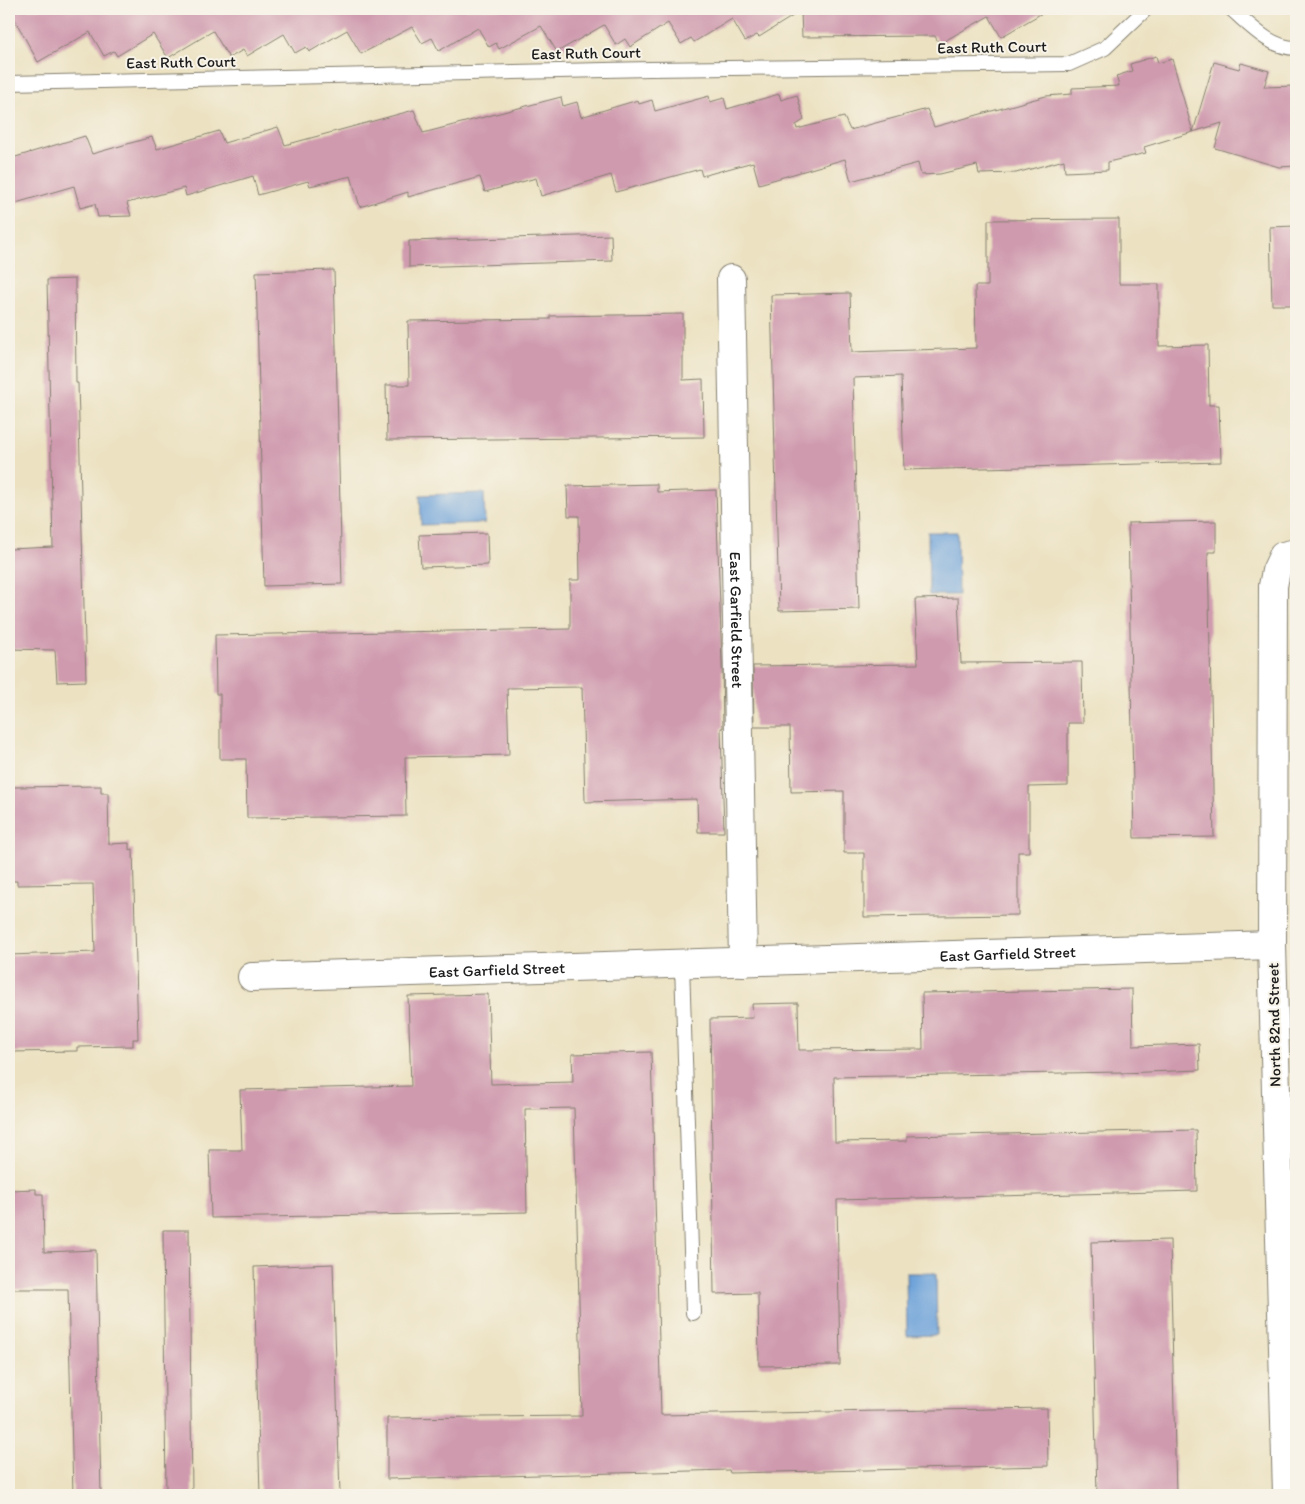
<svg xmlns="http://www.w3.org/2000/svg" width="1305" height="1504" font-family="Itim,sans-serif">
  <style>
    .water { fill: #6ca1d9; stroke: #445e7a }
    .building { fill: #cf9aae }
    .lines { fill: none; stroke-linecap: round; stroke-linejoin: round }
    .lane-casing { stroke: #847f6f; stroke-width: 16 }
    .street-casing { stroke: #847f6f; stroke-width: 30 }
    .lane { stroke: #fff; stroke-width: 14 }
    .street { stroke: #fff; stroke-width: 28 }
    .labels { text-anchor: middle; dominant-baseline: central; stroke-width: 4; stroke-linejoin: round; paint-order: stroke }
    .street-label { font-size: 16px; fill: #1c1c1c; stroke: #f7f3e8 }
  </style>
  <rect width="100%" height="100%" fill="#f7f3e8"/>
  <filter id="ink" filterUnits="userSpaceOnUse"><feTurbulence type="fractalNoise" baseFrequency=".02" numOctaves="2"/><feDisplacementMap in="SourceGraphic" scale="10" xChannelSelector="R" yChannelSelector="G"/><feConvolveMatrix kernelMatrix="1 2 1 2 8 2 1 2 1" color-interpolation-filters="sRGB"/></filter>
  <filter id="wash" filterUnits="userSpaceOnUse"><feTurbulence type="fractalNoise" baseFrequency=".0096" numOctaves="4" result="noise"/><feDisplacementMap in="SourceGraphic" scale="20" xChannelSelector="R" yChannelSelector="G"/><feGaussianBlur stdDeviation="1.12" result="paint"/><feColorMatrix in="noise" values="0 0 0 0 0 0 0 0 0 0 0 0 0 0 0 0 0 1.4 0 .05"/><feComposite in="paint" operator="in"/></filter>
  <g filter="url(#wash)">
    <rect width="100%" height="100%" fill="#ece2c2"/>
    <!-- water -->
    <path class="water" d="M484,493l1,30 -64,2 -1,-30z
      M928,532h29l1,63h-29z
      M906,1273h30l1,62 -30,1z"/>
    <g id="blocks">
      <!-- building -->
      <path class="building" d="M9,9h1040l-48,28 -12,-21 -50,28 -4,-8 -133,1 -1,-26 -42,26 -2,-2 -12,6 -13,-22 -38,23 -3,-4 -10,6 -13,-21 -38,24 -5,-8 -9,6 -12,-20 -47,27 -16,-26 -42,23 -3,-6 -7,4 -11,-19 -39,23 -7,-13 -10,5 -10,-16 -51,27 -14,-24 -38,22 -3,-5 -11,6 -11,-19 -37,22 -4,-6 -14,8 -16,-27 -45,27 -15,-24 -36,22 -3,-5 -10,5 -14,-24 -52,30z
        M1156,56l2,7 14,-4 21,73 21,-70 25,7 2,-6 28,8 -5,16 31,-1v2h1v78l-17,1 -64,-19 7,-25 -78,24 2,6 -38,9v8l-43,2 -1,-12 -48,13 -37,1 -2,-9 -37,9 -19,1 -3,-12 -67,18 -6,-22 -86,25 -6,-22 -51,14 -2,-7 -84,23 -5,-17 -70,21 -5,-18 -51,14 -5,-15 -72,20v-5l-48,15 -9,-31 -41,10 -2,-5 -50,14 -5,-19 -67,20 -2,-8 -57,15 4,13 -33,1 -3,-13 -15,4 -6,-22 -65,19v-46l76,-23 7,18 60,-17 5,12 62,-18 5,12 54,-16 7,18 129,-35 9,23 138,-36 2,9 14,-4 4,15 57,-17 1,4 13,-4 3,11 54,-15 1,6 14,-4 3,11 52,-15 2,6 16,-5 7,25 -8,5 1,4 47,-12 6,13 77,-21 7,18 112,-31 26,-2v-6l47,-2 -3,-10 16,-5 -2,-7z
        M1119,219v65h40v62l49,-1 1,60h10l2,57 -317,8 -3,-94 -48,2 6,231 -80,2 -8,-316 79,-2 2,59 124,-4 -1,-62h13v-66z
        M1296,226v79h-24l-2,-78z
        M611,235l1,26 -203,6v-26z
        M334,270l8,314 -78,2 -8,-314z
        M75,279l1,104h2l8,298 -29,1 -2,-32 -46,-1v-100l44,-2 -6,-267z
        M683,314v66l20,-1 1,58 -317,3 -1,-55h23l-1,-64 142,-2v-3z
        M657,484v8l59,-2 6,176 1,62h-2l3,104h-26l-1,-33 -112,3 -3,-115 -75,1 2,67 -104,2 1,59 -159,2 -1,-59h-26v-65h-4l-1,-59 355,-6v-49h10l-1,-64h-11l-1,-30z
        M1216,521v31h-8l6,285 -80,1 -6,-315z
        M487,533l1,32 -67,2 -2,-32z
        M958,598l3,65 121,-1 1,61h-15v63l-39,1v65h-11v63l-154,2v-64h-20v-62l-53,1 -1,-65h-36l-1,-61 165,-2 -3,-65z
        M101,786v7h7l1,51 20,-1v7l4,-1 5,190h-5v7l-56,1v4l-68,1v-97l86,-3 -2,-68 -76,1v-4h-8v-87h4v-7z
        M1132,989l1,57 66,-2 1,26 -79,3v-1l-287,5 1,65 72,-1v-5l289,-6 1,61 -360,9 3,165 -81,1 -1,-73 -44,1 -4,-275 43,-1 -1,-14 46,-1 1,47 124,-1 -1,-56z
        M488,994l3,90 82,-2 -1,-28 79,-2 10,363 386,-7 1,58 -318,7 -1,-3 -342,9v-61l195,-2 -8,-308 -49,1 2,103 -316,6 -2,-68h33l-2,-60 171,-4 -3,-90z
        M36,1189v5h7l1,58 52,-2 5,245h-28l-5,-206h-59v-99z
        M163,1230h26l3,265h-26z
        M1170,1240l6,255h-79l-6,-253z
        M333,1264l7,231h-80l-6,-228z"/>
    </g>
  </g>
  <g filter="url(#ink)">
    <use href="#blocks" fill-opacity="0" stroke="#847f6f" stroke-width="1"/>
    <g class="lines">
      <defs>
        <path id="lane" d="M1231,9c19,16 39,39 65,39
          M9,83l641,-14 419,-5 36,-16 41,-39
          M682,964l11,349"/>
        <g id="street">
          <path id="s1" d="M731,279l12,683"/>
          <path id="s2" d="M252,977l1020,-32"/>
          <path d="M1287,1495l-15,-550 1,-359 3,-15 7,-15 13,-3"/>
        </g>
      </defs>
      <!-- lane casing -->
      <use href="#lane" class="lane-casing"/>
      <!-- street casing -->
      <use href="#street" class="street-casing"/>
      <!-- lane -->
      <use href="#lane" class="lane"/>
      <!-- street -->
      <use href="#street" class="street"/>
    </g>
  </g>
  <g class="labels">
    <!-- street labels -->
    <g class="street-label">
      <text transform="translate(992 47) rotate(-1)">East Ruth Court</text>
      <text transform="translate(586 53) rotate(-1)">East Ruth Court</text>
      <text transform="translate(181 62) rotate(-1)">East Ruth Court</text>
      <text stroke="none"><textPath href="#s1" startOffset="341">East Garfield Street</textPath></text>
      <text stroke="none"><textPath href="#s2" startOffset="756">East Garfield Street</textPath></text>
      <text stroke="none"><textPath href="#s2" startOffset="245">East Garfield Street</textPath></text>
      <text transform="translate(1274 1025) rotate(-91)">North 82nd Street</text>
    </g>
  </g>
  <!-- margin -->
  <rect width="1305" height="1504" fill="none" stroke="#f7f3e8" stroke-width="30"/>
</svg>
